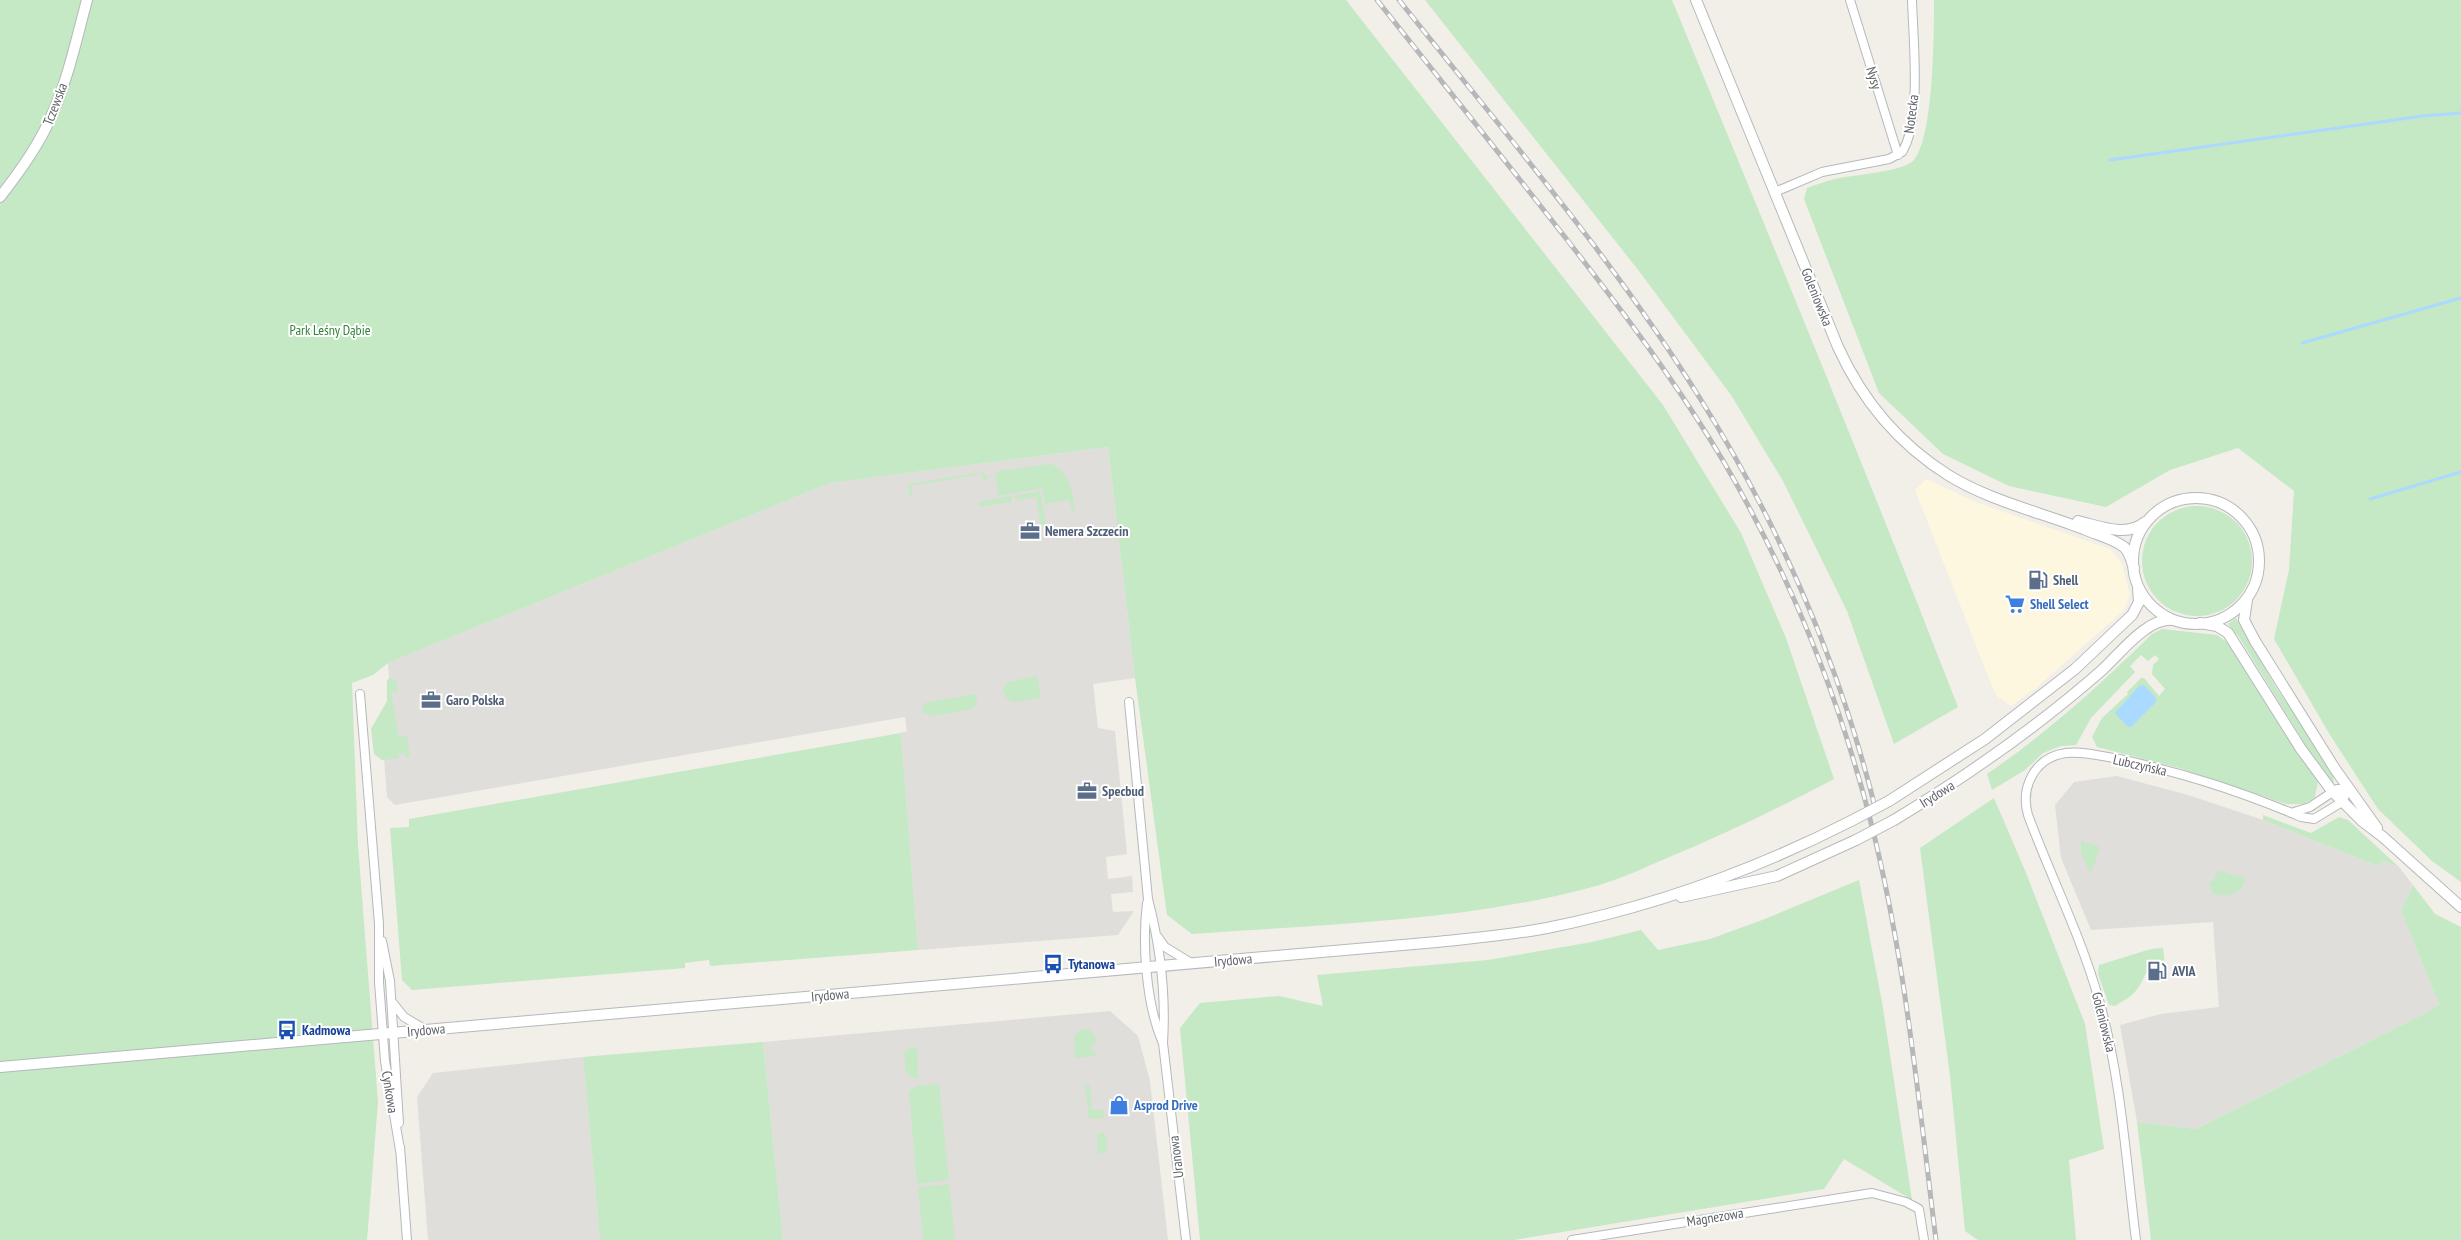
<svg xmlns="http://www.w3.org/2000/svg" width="2461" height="1240" font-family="'PT Sans Narrow',sans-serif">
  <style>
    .commercial { fill: #fef7e0 }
    .industrial { fill: #e0deda }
    .green { fill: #c5e8c5 }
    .water { fill: #aadaff }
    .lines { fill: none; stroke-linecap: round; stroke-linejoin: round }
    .stream { stroke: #aadaff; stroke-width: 3 }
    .minor-casing { stroke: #b5b8bc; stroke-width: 10 }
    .tertiary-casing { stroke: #b5b8bc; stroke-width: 12 }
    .minor { stroke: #fff; stroke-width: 8 }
    .tertiary { stroke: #fff; stroke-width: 10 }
    .rail-casing { stroke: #b6b7b8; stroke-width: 5 }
    .rail { stroke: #fff; stroke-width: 3; stroke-dasharray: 9; stroke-linecap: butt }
    .tertiary-bridge-casing { stroke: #b5b8bc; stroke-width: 12; stroke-linecap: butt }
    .tertiary-bridge { stroke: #fff; stroke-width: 10 }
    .labels { text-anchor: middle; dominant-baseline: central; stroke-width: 4; stroke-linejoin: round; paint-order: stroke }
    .street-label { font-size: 14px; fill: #5f6368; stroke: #fff }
    .park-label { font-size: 14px; fill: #348238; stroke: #fff }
    .service-label { font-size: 14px; font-weight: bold; fill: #4e5e75; stroke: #fff; text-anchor: start }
    .shop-label { font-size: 14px; font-weight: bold; fill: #366cbe; stroke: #fff; text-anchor: start }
    .transit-label { font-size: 14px; font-weight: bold; fill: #164399; stroke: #fff; text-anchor: start }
  </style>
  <rect width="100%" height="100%" fill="#f1efe8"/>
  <!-- commercial -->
  <path class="commercial" d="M1926,479l52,24 132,46 12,15 8,31 -6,15 -88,78 -25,18 -14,-10 -5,-10 -77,-196z"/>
  <!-- industrial -->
  <path class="industrial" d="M1108,447l27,231 -42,6 5,44 17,3 12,123 -21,3 2,22 24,-3 1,16 -22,2 2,18 21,-1 -16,24 -200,15 -17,-217 6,-2 -2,-14 -510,88 -8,-8 -6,-77 10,-12 -3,-45 442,-180z
    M2117,776l71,19 75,25 115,46 6,-5 15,6 14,18 -12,26 38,93 -9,7 -234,118 -59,-7 -17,-97 41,-11 58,-7 -6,-85 -122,8 -30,-72 -6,-53 19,-23z
    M1110,1011l28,25 12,45 18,159h-385l-20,-198z
    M583,1057l17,183h-172l-11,-143 16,-24z"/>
  <!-- green -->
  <path class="green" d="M0,0h1346l317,405 78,128 45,105 48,141c-55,29 -111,56 -167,79 -23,10 -47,21 -71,28 -131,36 -269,38 -404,48l-25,-19 -32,-237 -27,-231 -278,36 -442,180 -15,12 -21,8 6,162 20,257 -11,138h-367z
    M1425,0h247c97,235 194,470 286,707l-64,37 -47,-133 -64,-130 -52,-86 -92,-124z
    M1934,0h527v882l-29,-21 -54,-52 -48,-74 -56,-96 15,-69 5,-79 -56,-43 -68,22 -64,37 -97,-21 -66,-32 -64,-61 -75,-194 3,-11c9,-3 19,-7 28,-9 17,-4 66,-7 78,-18 21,-21 21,-130 21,-161z
    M1050,464c19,3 26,36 24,53l-5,-17 -24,4 -3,-16 -43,8 -4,-20 3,-5z
    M983,472l5,5 -4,4 -2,-7 -71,12 2,11h-3l-2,-13z
    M1040,491l6,34 -5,1 -5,-29 -20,3 -1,-4z
    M1011,496l1,6 -33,5v-5z
    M2142 561a55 55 0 1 1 110 0a55 55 0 1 1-110 0Z
    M2236,618l41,71 38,54 18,31 1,11 -21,-28 -74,-120 -11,-13z
    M2162,629l55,6 11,8 68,108 22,30 -3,16 -11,7h-18l-107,-36 -82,-21 -5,-10 10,-19 26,-24 -1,-2 14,-14h3l15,18 6,-7 -13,-15 1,-9 6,-6 -4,-4 -7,6 -7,-6 -11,11 5,6 -44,46 -15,27 -15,1 -18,7 -18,17 -33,20 -5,-16c60,-41 113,-89 165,-140z
    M1037,676l4,22 -28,4 -7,-4 -3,-9 5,-7z
    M390,678l6,2 2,11 -7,1 8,45 8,-1 3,20 -5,1v-4l-7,1 1,4 -17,2 -8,-6 -3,-25 16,-28v-21z
    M976,694l1,9 -5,6 -39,7 -11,-4 2,-9z
    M901,733l17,217 -208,16 -1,-6 -24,3v5l-273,22 -10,-10 -12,-152 19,-1v-8z
    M1994,798l32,75 59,151 19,125 -35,11 7,80h-98l-13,-9 -15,-155 -30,-228z
    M2263,815l48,18 28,-16 9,3 51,47 -15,-6 -6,5 -115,-46z
    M2081,841l19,6 -9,27 -10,-20z
    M2217,870l28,8c-2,17 -19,21 -33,15l-3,-10 5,-3z
    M1859,880l24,128 29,192 -68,-41 -20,30 -310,51h-314l-20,-212 20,-25 79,-7 44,10 -6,-31 171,-15 104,-18 49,-12 17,20 52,-11 55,-20z
    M2413,885l22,29 26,13v313h-310l-14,-118 59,7 234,-118 9,-7 -38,-93z
    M2163,948l2,16 -12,1c-10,10 -8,13 -15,23 -5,8 -15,13 -23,18l-6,-1 -11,-31 1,-9 52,-16z
    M1083,1029c10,0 12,6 13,15h-5l1,9h5v3l-22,2 -1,-23z
    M763,1042l20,198h-183l-17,-183z
    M911,1047h4l3,4v27l-7,-1 -5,-6 -2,-18z
    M939,1084l10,96 -32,4 -8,-92 7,-6z
    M1085,1085h5l2,25h11l1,8 -15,1z
    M1103,1132l2,1 2,19 -9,2 -1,-20z
    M949,1184l6,56h-32l-5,-53z"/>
  <!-- water -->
  <path class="water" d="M2140,685l5,1 11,12v4l-25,25h-3l-13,-14z"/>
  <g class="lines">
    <!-- stream -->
    <path class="stream" d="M2110,160l313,-44 38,-3
      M2302,343l159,-45
      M2370,499l91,-27"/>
    <defs>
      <path id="minor" d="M1850,0l48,155
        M1775,192l47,-20 67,-13 13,-7c20,-31 11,-114 10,-152
        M360,694l19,230v58l6,79 15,89
        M1129,702l19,197c12,46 18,97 15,144l23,197
        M1147,903c-5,40 -1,100 15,138
        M1158,937l7,10 26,16
        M382,941l8,40 9,142
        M393,1003l11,14 22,13
        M400,1147l7,93
        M1572,1240l300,-47 34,9 13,7 5,31
        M2136,1240c-10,-80 -15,-163 -37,-240 -18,-64 -48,-123 -71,-185 -8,-28 7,-58 38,-62 17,-2 36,3 53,6 61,13 124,33 182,58l13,2 28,-17 6,-13h-11l-27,18 -19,6"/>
      <path id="tertiary" d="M1696,0l142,347c24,53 61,97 110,128 42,26 92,37 138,55 12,5 28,9 38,17 6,5 7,14 10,21
        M0,197c21,-27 41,-55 54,-87 15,-35 23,-73 33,-110
        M2133 561a63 63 0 1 1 126 0a63 63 0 1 1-126 0Z
        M2078,521c21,5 49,17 67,1
        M2247,600l-3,20 11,21 80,128 42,59
        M2200,623l17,3 11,7 73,116 31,42 30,30 21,16 78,70
        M1889,801l96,-62 90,-70 57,-54 7,-13 -1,-14
        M1894,820c73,-44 142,-92 207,-149 18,-16 46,-54 72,-51
        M1681,897l96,-21 79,-36
        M0,1067l1437,-125c37,-4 74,-7 110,-14 105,-21 208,-58 304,-107"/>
    </defs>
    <!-- minor casing -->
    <use href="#minor" class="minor-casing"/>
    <!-- tertiary casing -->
    <use href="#tertiary" class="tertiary-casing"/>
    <!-- minor -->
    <use href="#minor" class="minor"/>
    <!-- tertiary -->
    <use href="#tertiary" class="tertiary"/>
    <defs>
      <path id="rail" d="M1377,0c64,81 128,160 191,241 56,72 111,145 157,223 55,95 99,196 130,301 47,154 61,316 81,475
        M1399,0c103,130 214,258 302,400 79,126 139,266 175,411"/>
    </defs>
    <!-- rail casing -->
    <use href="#rail" class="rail-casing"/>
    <!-- rail -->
    <use href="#rail" class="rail"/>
    <defs>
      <path id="tertiary-bridge" d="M1851,821l38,-20
        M1856,840l38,-20"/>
    </defs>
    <!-- tertiary-bridge casing -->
    <use href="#tertiary-bridge" class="tertiary-bridge-casing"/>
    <!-- tertiary-bridge -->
    <use href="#tertiary-bridge" class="tertiary-bridge"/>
  </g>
  <!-- icons -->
  <defs>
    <symbol id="office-bare" viewBox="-9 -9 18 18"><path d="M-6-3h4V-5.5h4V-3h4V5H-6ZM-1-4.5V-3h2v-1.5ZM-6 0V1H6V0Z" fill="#5c6f8a" stroke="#fff" stroke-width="2.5" paint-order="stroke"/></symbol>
    <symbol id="fuel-bare" viewBox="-9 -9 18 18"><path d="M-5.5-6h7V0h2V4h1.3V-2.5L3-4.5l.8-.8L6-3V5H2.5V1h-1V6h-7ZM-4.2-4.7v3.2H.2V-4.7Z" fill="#5c6f8a" stroke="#fff" stroke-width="2.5" paint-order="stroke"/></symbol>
    <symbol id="supermarket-bare" viewBox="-9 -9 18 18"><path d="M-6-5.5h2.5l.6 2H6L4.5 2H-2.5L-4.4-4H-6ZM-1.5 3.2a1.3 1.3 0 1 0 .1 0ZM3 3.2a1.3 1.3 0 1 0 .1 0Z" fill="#3f7fe0" stroke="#fff" stroke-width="2.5" paint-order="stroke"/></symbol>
    <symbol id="bus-bare" viewBox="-9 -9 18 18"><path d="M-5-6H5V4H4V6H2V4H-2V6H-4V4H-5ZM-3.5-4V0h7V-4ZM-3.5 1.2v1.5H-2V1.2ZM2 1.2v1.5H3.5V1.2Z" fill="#1a4fb4" stroke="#fff" stroke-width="2.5" paint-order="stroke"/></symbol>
    <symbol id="shop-bare" viewBox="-9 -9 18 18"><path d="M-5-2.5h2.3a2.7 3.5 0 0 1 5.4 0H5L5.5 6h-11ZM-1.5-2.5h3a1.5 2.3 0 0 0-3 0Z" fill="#3f7fe0" stroke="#fff" stroke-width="2.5" paint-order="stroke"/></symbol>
  </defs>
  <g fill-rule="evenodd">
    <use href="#office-bare" x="1016" y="517" width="28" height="28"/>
    <use href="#fuel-bare" x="2024" y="566" width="28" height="28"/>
    <use href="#supermarket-bare" x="2001" y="590" width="28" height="28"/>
    <use href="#office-bare" x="417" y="686" width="28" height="28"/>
    <use href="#office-bare" x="1073" y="777" width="28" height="28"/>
    <use href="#bus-bare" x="1039" y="950" width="28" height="28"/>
    <use href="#fuel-bare" x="2143" y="957" width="28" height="28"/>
    <use href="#bus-bare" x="273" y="1016" width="28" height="28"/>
    <use href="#shop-bare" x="1105" y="1091" width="28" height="28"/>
  </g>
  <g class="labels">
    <!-- street labels -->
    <g class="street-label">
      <text transform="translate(1874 78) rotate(73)">Nysy</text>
      <text transform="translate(55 104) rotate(-69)">Tczewska</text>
      <text transform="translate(1911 114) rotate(-83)">Notecka</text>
      <text transform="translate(1817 297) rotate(68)">Goleniowska</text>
      <text transform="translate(2140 765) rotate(13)">Lubczyńska</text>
      <text transform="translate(1937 794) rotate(-32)">Irydowa</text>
      <text transform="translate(1233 960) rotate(-5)">Irydowa</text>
      <text transform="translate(830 995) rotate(-5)">Irydowa</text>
      <text transform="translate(2104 1022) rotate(76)">Goleniowska</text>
      <text transform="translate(426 1030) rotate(-5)">Irydowa</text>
      <text transform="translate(390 1092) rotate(81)">Cynkowa</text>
      <text transform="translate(1176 1157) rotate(-97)">Uranowa</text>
      <text transform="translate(1715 1217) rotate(-9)">Magnezowa</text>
    </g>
    <!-- park labels -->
    <g class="park-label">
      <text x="330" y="330">Park Leśny Dąbie</text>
    </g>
    <!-- service labels -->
    <g class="service-label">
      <text x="1045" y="531">Nemera Szczecin</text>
      <text x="2053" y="580">Shell</text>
      <text x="446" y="700">Garo Polska</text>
      <text x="1102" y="791">Specbud</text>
      <text x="2172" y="971">AVIA</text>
    </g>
    <!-- shop labels -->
    <g class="shop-label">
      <text x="2030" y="604">Shell Select</text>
      <text x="1134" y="1105">Asprod Drive</text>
    </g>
    <!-- transit labels -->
    <g class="transit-label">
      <text x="1068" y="964">Tytanowa</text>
      <text x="302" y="1030">Kadmowa</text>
    </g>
  </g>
</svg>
